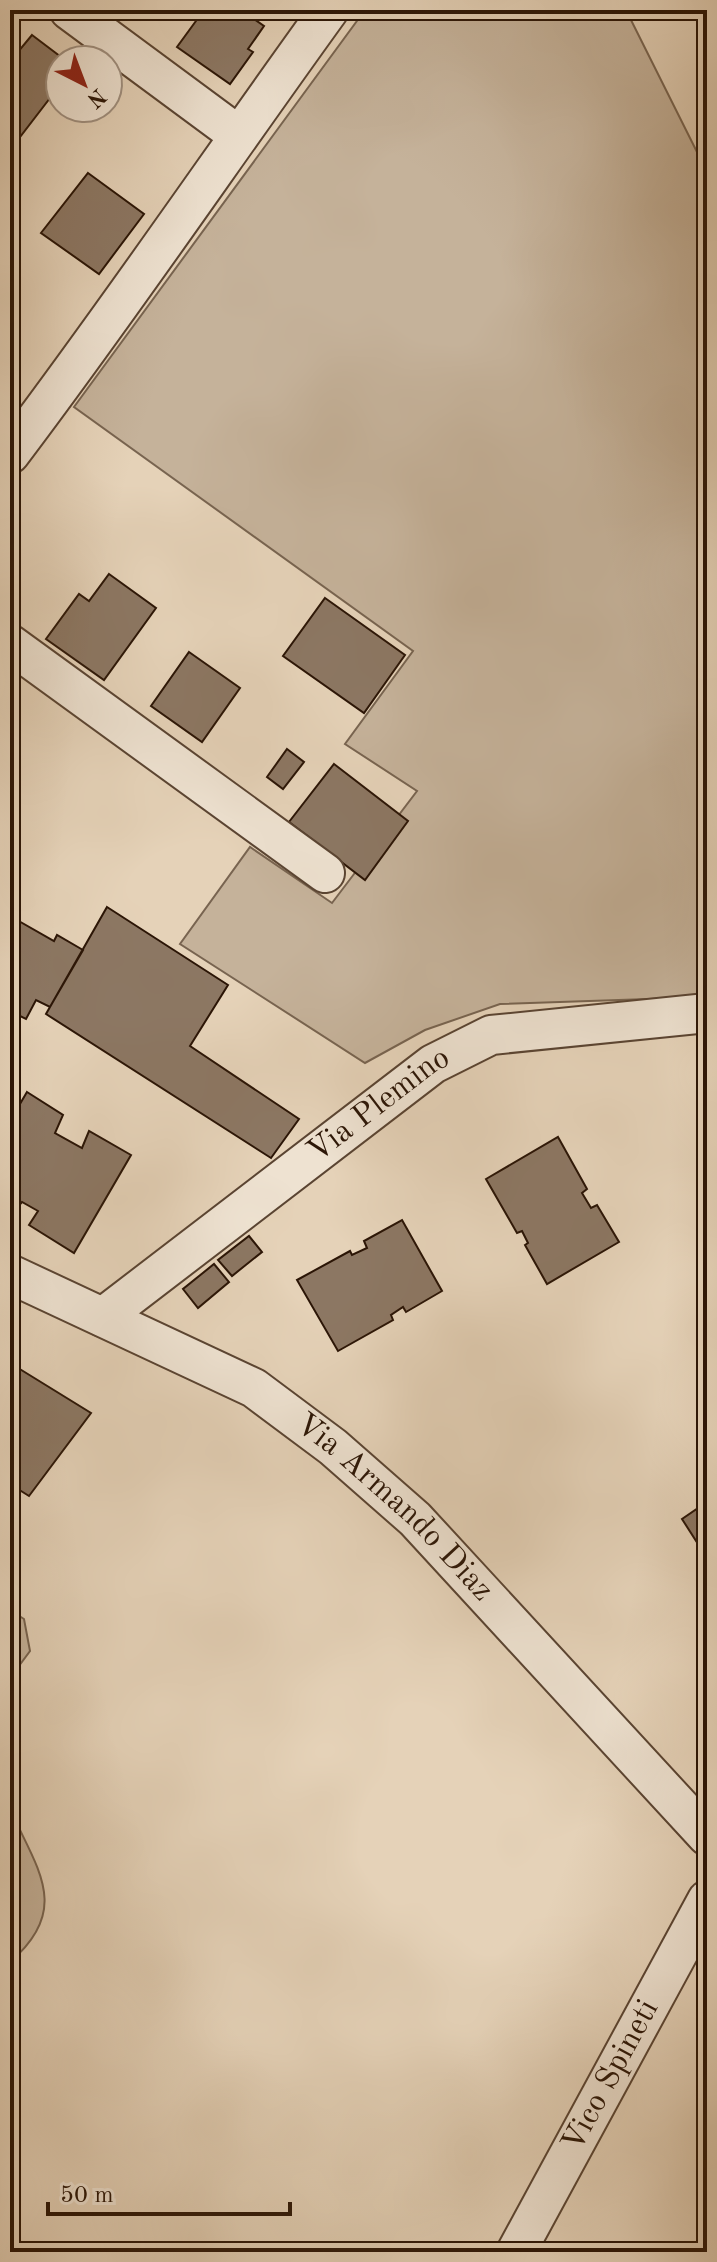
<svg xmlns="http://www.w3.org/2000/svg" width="717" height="2262" font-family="'Old Standard TT',serif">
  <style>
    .green { fill: #c5b29a; stroke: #786450; stroke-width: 2 }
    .building { fill: #8c7763; stroke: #2b1506; stroke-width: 2 }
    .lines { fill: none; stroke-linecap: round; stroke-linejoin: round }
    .minor-casing { stroke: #5a4432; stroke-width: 42 }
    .minor { stroke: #eee2d1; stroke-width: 38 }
    .labels { text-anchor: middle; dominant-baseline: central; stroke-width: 7; stroke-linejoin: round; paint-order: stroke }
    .street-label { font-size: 32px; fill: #2b1506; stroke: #eee2d1 }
  </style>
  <rect width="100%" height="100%" fill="#e5d2b8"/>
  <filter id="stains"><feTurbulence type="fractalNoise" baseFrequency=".0025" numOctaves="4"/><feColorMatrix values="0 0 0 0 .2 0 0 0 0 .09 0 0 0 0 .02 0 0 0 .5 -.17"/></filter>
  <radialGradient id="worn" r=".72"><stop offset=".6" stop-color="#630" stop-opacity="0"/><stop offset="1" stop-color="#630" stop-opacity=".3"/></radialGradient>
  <!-- green -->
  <path class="green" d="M365,10h261l81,162v825l-207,7 -75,26 -60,33 -185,-119 70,-97 82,56 85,-112 -72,-47 68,-93 -339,-244z
    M10,1610l14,9 6,32 -20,27z
    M10,1809c27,60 62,100 0,153z"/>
  <!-- building -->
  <path class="building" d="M204,10h37l23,16 -16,23 5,3 -23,32 -53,-37z
    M32,35l33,25h-5v25l-50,65v-104l8,6z
    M88,173l56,41 -45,60 -58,-41z
    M109,574l47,34 -52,72 -58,-41 33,-45 10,7z
    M325,598l80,57 -41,58 -81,-57z
    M189,652l51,36 -38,54 -51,-36z
    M287,749l17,13 -21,27 -16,-12z
    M334,764l74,57 -43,59 -76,-58z
    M107,907l121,78 -38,61 109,73 -28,39 -225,-144z
    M10,916l44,25 3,-6 26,15 -33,57 -14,-7 -10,19 -16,-8z
    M27,1092l36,23 -8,18 27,15 7,-17 42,24 -57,98 -45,-28 9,-14 -16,-9 -12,14v-95z
    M558,1137l29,52 -5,4 9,15 6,-3 22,37 -72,42 -22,-39 3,-2 -6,-12 -5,2 -31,-54z
    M402,1220l40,71 -36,21 -3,-5 -12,8 2,5 -55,31 -41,-71 53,-29 2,4 15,-7 -3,-7z
    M249,1236l13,16 -30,24 -14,-16z
    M214,1264l15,18 -31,26 -15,-19z
    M10,1363l81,50 -62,83 -19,-12z
    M707,1502v56l-25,-39z"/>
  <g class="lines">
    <defs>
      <g id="minor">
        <path d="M69,10l169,125"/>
        <path d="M10,454c110,-145 212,-296 319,-444"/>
        <path d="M10,644l315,229"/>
        <path id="s1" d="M10,1274l244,114 79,59 82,72 292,317"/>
        <path id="s2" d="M103,1317l330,-253 58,-29 216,-22"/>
        <path id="s3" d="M516,2252l191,-352"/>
      </g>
    </defs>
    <!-- minor casing -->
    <use href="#minor" class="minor-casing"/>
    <!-- minor -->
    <use href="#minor" class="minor"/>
  </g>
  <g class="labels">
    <!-- street labels -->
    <g class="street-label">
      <text stroke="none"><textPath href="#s2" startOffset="348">Via Plemino</textPath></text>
      <text stroke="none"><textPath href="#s1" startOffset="454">Via Armando Diaz</textPath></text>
      <text stroke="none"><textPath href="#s3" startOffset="200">Vico Spineti</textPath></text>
    </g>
  </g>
  <!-- margin -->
  <rect width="717" height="2262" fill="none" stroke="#e5d2b8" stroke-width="40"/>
  <rect x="12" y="12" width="693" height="2238" fill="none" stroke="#2b1506" stroke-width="4"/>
  <rect x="20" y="20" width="677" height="2222" fill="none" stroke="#2b1506" stroke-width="2"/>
  <!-- north arrow -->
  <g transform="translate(84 84) rotate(138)"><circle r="38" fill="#eee2d1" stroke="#a09080" stroke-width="2"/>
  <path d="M0-6L14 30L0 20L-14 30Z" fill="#8f2418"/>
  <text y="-12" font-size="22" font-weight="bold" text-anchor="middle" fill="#2b1506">N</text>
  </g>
  <!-- scale -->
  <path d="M48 2202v12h242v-12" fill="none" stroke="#2b1506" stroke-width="4"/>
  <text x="60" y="2202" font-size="24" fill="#2b1506" stroke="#eee2d1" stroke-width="6" paint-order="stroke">50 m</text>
  <rect width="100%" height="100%" filter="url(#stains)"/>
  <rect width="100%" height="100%" fill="url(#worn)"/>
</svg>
